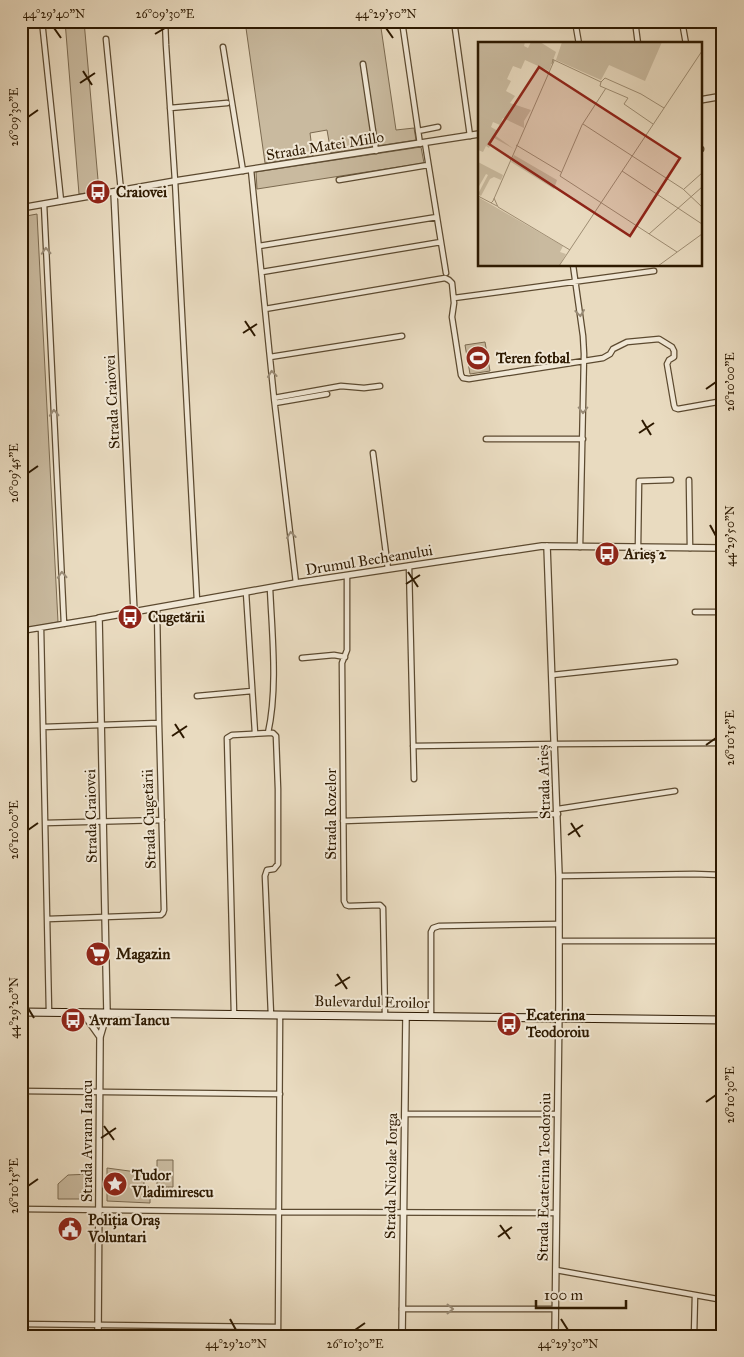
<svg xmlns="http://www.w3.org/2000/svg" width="744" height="1357" font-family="'IM FELL Great Primer',serif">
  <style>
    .green { fill: #c9ba9f; stroke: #7b6a50 }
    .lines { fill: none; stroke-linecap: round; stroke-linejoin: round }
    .minor-casing { stroke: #5c4a30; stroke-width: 7 }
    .tertiary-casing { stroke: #5c4a30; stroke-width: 8 }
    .secondary-casing { stroke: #2d1900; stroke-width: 9 }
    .minor { stroke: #f1e8d6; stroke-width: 4.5 }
    .tertiary { stroke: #f1e8d6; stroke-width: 5.5 }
    .secondary { stroke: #f1e8d6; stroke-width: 7 }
    .oneway { stroke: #998b76 }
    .ticks { fill: none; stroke: #2d1900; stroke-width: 2 }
    .labels { text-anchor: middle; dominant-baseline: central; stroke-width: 4; stroke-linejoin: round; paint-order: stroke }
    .street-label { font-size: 15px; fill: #2d1900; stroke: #f1e8d6 }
    .poi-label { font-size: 15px; font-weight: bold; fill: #2d1900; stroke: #f1e8d6; text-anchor: start }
    .inset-road { fill: none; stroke: #9e8d73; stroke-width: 1 }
    .view { fill: #8f2418; fill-opacity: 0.15; stroke: #8f2418; stroke-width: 2.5 }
    .inset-edge { fill: none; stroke: #2d1900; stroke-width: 2.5 }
    .neatline { fill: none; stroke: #2d1900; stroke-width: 2 }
    .ticks-label { font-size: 12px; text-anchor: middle; fill: #2d1900 }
  </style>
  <rect width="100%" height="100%" fill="#e9dbc0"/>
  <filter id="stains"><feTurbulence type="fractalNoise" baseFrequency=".004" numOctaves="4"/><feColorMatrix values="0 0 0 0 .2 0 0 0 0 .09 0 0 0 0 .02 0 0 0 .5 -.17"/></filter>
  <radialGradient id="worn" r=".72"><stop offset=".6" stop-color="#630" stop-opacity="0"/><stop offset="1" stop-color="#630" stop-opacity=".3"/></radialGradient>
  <!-- green -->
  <path class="green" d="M65,21h19l15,170 -20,3z
    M245,21h135l16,109 18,-2 2,12 -85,13 -4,-23 -17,3 3,23 -48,7z
    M421,147l3,16 -167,26 -1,-17z
    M37,214l21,408 -37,7v-412z
    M485,342l5,29 -20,3 -5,-29z
    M157,1160h16v27h-16z
    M107,1168l37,5v13h4v8l2,1v8l-43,-2z
    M92,1174v25h-34v-15l10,-9z"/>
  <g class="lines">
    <defs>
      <path id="minor" d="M42,21l19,180
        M165,21l1,24 9,136 22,420
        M402,21l18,123
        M454,21l16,115
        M575,21l4,23
        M635,21l3,23
        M106,39l15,152
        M686,44l-3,-17 2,-4 7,-2
        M223,47l20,124
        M363,64l13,87
        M170,108l57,-5
        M418,131l20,-4
        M425,143l21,130
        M700,149h1
        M251,170l23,228 22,185
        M339,180l89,-15
        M44,204l20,420
        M259,246l178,-29
        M573,265l10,71 1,18 -4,193
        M262,272l179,-30
        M454,298l200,-27
        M265,309l180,-31 4,2 3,3 2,20 -2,14 9,58 2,3 6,1 134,-21 7,-4 3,-5 14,-7 32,-3 13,8 2,4v6l-5,3 -2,4 7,41 1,3 3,1 45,-8
        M270,357l132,-21
        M274,398l67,-12 23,2 16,-2
        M275,403l52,-9
        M486,439h97
        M373,453l15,116
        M689,480l1,68
        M638,548l1,-67 32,-1
        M409,566l5,213
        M347,576v74l-5,13 2,238 2,4 3,1 31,-1 3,3 2,108
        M246,592l9,141
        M695,612h28
        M41,628l8,384
        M21,631l78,-13
        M302,658l32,-3 11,2
        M552,675l123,-13
        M197,696l55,-5
        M43,727l116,-4
        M268,733c10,-45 4,-99 2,-145
        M413,746l142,-2 168,-1
        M558,809l117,-18
        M343,821l215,-7
        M45,823l117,-3
        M559,876l135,-2 29,1
        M48,919l113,-4 2,-2 1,-3 -5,-187 -2,-115
        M560,941h163
        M234,1014l-7,-276 5,-3 36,-2h5l3,3 2,53v75l-4,5 -7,1 -2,6 6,139
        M431,1016v-84l2,-4 6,-2 120,-2
        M21,1091l259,3
        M405,1114h152
        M21,1209l258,3 277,1
        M556,1270l167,30
        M402,1309h153
        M21,1324l257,3
        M278,1336l2,-321
        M694,1336l1,-41"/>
      <path id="tertiary" d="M700,100l23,-4
        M114,192l20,420
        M21,208l154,-27 304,-47
        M547,546l12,330v128l-4,332
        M83,1013l17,24
        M98,1336l2,-299 7,-24 -8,-395 197,-35 246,-37 181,2
        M402,1336l4,-320"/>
      <path id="secondary" d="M21,1012l702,8"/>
    </defs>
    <!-- minor casing -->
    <use href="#minor" class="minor-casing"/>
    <!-- tertiary casing -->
    <use href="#tertiary" class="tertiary-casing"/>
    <!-- secondary casing -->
    <use href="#secondary" class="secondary-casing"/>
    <!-- minor -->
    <use href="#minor" class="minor"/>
    <!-- tertiary -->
    <use href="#tertiary" class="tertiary"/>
    <!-- secondary -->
    <use href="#secondary" class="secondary"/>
  </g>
  <!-- one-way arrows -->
  <defs><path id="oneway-chevron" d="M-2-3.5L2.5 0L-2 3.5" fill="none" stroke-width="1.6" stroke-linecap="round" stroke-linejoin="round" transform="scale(1.25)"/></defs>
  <g class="oneway">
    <use href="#oneway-chevron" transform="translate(46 251) rotate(-93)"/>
    <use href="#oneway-chevron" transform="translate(580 313) rotate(83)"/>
    <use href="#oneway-chevron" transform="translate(272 374) rotate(-96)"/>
    <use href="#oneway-chevron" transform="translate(583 410) rotate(90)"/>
    <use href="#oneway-chevron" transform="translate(54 413) rotate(-93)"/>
    <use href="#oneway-chevron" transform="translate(291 535) rotate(-97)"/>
    <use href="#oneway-chevron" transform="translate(62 575) rotate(-93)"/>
    <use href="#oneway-chevron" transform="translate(450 1309)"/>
  </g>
  <!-- ticks -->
  <path class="ticks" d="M54,28l7,10M386,28l7,10M155,34l10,-6M83,71l9,14M80,83l15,-10M28,117l10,-7M245,321l10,15M243,333l14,-9M706,389l10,-7M642,420l9,15M639,433l15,-10M28,473l10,-7M710,525l6,11M408,572l10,15M406,584l14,-9M175,724l9,14M172,736l15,-10M706,745l10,-7M571,823l9,14M28,830l10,-7M568,835l15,-10M337,974l10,15M335,986l15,-9M28,1008l6,10M706,1102l10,-7M104,1126l10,14M101,1138l15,-10M28,1186l10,-7M500,1225l10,14M498,1237l14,-10M230,1319l6,11M561,1319l7,11M355,1330l10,-7"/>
  <!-- icons -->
  <defs>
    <symbol id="bus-disc" viewBox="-11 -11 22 22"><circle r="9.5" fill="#8f2418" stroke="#f1e8d6"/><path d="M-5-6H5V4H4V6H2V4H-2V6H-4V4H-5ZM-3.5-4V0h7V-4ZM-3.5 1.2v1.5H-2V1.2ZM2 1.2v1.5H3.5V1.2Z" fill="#fff"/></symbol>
    <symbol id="stadium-disc" viewBox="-11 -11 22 22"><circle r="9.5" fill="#8f2418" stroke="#f1e8d6"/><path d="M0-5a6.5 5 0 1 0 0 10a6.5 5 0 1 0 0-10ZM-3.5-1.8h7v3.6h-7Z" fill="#fff"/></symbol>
    <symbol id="supermarket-disc" viewBox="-11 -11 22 22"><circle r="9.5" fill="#8f2418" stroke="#f1e8d6"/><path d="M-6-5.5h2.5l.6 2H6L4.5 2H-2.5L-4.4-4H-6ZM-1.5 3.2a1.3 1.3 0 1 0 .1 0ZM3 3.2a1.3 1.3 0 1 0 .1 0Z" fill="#fff"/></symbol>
    <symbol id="sight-disc" viewBox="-11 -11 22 22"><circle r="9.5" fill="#8f2418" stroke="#f1e8d6"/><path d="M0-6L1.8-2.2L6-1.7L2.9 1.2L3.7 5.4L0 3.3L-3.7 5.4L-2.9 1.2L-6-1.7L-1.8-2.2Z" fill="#fff"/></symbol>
    <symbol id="civic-disc" viewBox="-11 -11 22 22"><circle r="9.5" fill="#8f2418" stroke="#f1e8d6"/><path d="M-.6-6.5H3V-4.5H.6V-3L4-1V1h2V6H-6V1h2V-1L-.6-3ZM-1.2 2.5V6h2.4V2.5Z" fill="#fff"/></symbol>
  </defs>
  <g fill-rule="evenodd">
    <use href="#bus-disc" x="84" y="178" width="28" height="28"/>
    <use href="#stadium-disc" x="464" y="344" width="28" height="28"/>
    <use href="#bus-disc" x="593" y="540" width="28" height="28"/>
    <use href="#bus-disc" x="116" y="603" width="28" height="28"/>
    <use href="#supermarket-disc" x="84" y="940" width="28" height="28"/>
    <use href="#bus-disc" x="59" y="1006" width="28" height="28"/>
    <use href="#bus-disc" x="495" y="1010" width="28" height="28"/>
    <use href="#sight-disc" x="101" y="1170" width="28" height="28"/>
    <use href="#civic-disc" x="56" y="1215" width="28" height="28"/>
  </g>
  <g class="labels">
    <!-- street labels -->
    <g class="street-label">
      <text transform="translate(325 146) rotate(-9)">Strada Matei Millo</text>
      <text transform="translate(112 402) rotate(-93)">Strada Craiovei</text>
      <text transform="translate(369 560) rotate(-9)">Drumul Becheanului</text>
      <text transform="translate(544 782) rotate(-92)">Strada Arieș</text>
      <text transform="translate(331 814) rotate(-90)">Strada Rozelor</text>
      <text transform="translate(91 816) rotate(-91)">Strada Craiovei</text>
      <text transform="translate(149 819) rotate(-92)">Strada Cugetării</text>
      <text transform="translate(372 1002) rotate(1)">Bulevardul Eroilor</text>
      <text transform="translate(87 1141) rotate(-90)">Strada Avram Iancu</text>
      <text transform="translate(391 1176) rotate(-89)">Strada Nicolae Iorga</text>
      <text transform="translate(544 1177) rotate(-89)">Strada Ecaterina Teodoroiu</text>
    </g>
    <!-- poi labels -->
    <g class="poi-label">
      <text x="116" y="192">Craiovei</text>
      <text x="496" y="358">Teren fotbal</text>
      <text x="624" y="554">Arieș 2</text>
      <text x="148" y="617">Cugetării</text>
      <text x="116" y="954">Magazin</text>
      <text x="526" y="1015">Ecaterina<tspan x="526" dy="17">Teodoroiu</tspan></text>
      <text x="90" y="1020">Avram Iancu</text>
      <text x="132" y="1175">Tudor<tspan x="132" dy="17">Vladimirescu</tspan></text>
      <text x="88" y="1220">Poliția Oraș<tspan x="88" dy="17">Voluntari</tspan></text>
    </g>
  </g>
  <!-- overview -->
  <g transform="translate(478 42)">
    <rect width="224" height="224" fill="#e9dbc0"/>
    <path d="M0,0h47l-1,4 4,2 3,-6h9l16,10 -7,19 -24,-11 -4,9 -8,-3 -6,13 4,2 -5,10 9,5 -5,7 21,7 -7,11v7l-21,-10 -3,7 -7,-3 -2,5 7,4 -2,5 18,13 -20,-11 -5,10 -3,-2 -3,6 -5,-2zM84,0h100l-17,39 -36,-16 -8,15 -45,-20zM36,113l43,25 -3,9 -43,-27zM0,120l25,13 -2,5 -7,-3 -4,2 -9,17 -3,-2 10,-19 -2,-1 -8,14zM0,155l85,49 -3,6 6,2 -7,12h-81z" fill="#c9ba9f"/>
    <path class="inset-road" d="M76,18l47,22M123,40l-1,4 28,12 -4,6 29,20M123,40l4,-4 36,16 23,14M128,46l-24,37 -22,51 117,76M105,82l100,65 19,18M38,103l45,27M144,129l80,53M206,147l18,-16M0,154l19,10M16,156l4,9 72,43M13,161l2,-2 61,-140 -1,-2 -1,5M171,192l53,-47M81,224l143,-215M180,224l44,-32"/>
    <path class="view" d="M61,25l141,91 -50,78 -141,-92z"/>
    <rect width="224" height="224" class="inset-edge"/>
  </g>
  <!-- margin -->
  <rect width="744" height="1357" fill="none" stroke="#e9dbc0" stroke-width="55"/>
  <!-- scale -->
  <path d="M536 1300v8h90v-8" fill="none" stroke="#2d1900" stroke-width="2.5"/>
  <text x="544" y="1300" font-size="15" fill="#2d1900" stroke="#f1e8d6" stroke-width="4" paint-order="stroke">100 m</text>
  <rect x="28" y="28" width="688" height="1302" class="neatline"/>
  <g class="ticks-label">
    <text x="54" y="18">44°29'40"N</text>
    <text x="165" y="18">26°09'30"E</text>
    <text x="386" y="18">44°29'50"N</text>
    <text transform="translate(14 117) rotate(-90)" y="4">26°09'30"E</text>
    <text transform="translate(730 382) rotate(-90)" y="4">26°10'00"E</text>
    <text transform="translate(14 473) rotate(-90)" y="4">26°09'45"E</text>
    <text transform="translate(730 536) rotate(-90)" y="4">44°29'50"N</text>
    <text transform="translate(730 738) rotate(-90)" y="4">26°10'15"E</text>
    <text transform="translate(14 830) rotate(-90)" y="4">26°10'00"E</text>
    <text transform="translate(14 1008) rotate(-90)" y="4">44°29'20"N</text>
    <text transform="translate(730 1095) rotate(-90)" y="4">26°10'30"E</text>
    <text transform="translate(14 1186) rotate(-90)" y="4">26°10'15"E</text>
    <text x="236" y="1348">44°29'20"N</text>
    <text x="355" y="1348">26°10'30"E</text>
    <text x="568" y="1348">44°29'30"N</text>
  </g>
  <rect width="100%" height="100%" filter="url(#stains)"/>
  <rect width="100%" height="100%" fill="url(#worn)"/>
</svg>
